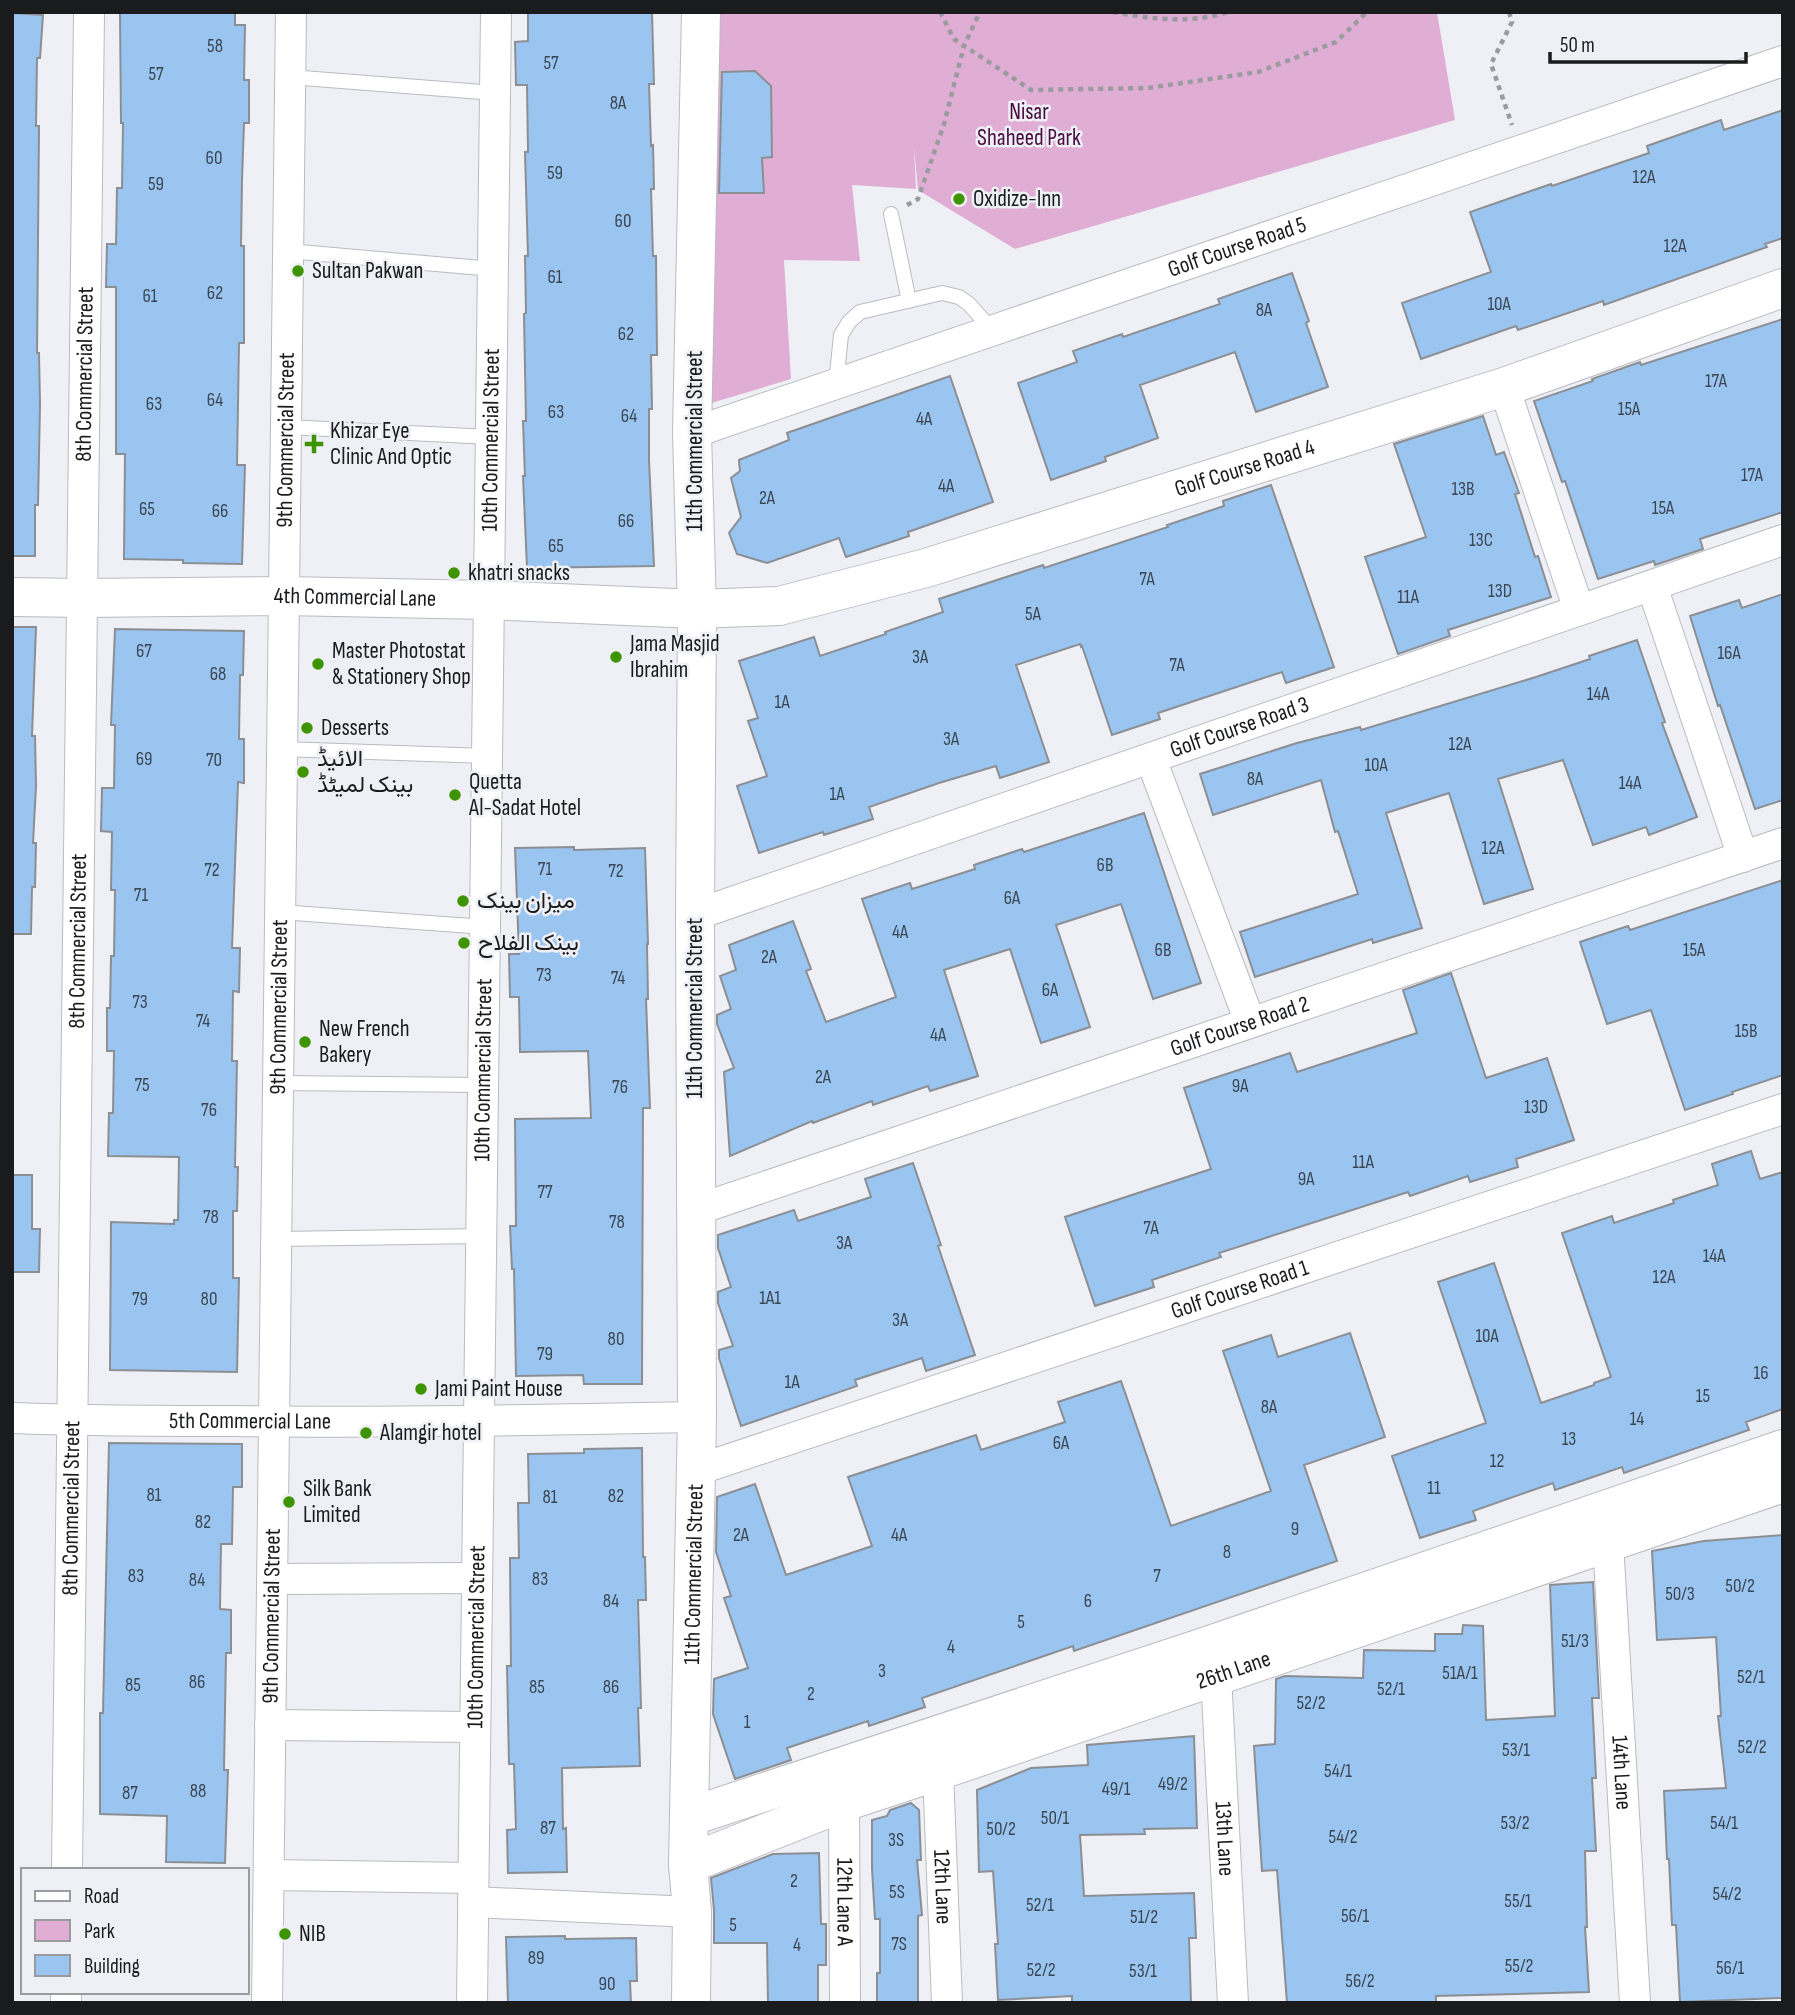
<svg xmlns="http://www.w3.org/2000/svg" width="1795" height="2015" font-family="'Sofia Sans Condensed',Vazirmatn,sans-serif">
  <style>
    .green { fill: #e0aed4 }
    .building { fill: #9bc5f1; stroke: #8b8f94; stroke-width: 2 }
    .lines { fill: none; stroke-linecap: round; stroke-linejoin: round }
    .lane-casing { stroke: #babbc1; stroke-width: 16 }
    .street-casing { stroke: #babbc1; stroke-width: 32 }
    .secondary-casing { stroke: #babbc1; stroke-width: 40 }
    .path { stroke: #9a9b9f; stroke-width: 4.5; stroke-dasharray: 5 5; stroke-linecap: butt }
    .lane { stroke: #fff; stroke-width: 14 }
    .street { stroke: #fff; stroke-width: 30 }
    .secondary { stroke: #fff; stroke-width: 38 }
    .poi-dot { fill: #3e9300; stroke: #eff0f6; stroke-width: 2.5 }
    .labels { text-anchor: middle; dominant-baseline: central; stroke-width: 5; stroke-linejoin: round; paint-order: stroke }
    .number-label { font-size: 19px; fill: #3a4652 }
    .park-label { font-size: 23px; fill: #470b3e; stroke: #eff0f6 }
    .poi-label { font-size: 23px; fill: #1a1b1d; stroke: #eff0f6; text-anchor: start }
    .street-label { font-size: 23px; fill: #1a1b1d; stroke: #eff0f6 }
  </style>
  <rect width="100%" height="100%" fill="#eff0f6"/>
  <!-- green -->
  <path class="green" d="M710,12h727l18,108 -440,129 -97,-59 -4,-42 2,41 -64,-4 8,76 -76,-1 7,119 -83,25z"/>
  <!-- building -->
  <path class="building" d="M120,12h115v13h10l-1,55h5v43h-5l-2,57 -1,66h3v97h-5l-2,122h8l-3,99 -59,-1v-3l-59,-1 1,-105h-9v-167h-10l1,-43h9l1,-56h5l1,-65h-2z
    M528,12h124l2,72h-5l2,62 2,-1 1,44h-3l2,67h3l1,99h-6l1,54h-3v51l5,106 -127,2 -4,-92h2l-2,-55h3l-2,-107 2,-1 -1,-57h3l-3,-104h3l-1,-67h-11l-1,-43 13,-1z
    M12,13l31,2 -3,43h-3l-1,68h3l-2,227h2l1,51 -2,101h-3v51h-23z
    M755,71l16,15 1,71 -10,1 2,35h-45l3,-121z
    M1783,110v128l-18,6 2,3 -163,58 -1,-4 -85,29 -2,-4 -95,33 -19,-56 89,-31 -21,-60 81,-28 1,2 97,-33 -2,-7 74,-26 3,10z
    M1292,273l17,48 -3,2 22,64 -72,25 -21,-60 -95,33 18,53 -53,19 1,4 -55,19 -33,-97 59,-21 -4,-11 49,-17 1,3 97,-33 -2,-5z
    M1783,319v193l-83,27 3,10 -48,16 -1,-4 -56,18 -33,-98 -3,1 -28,-81 59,-20 -1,-2 48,-17 1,3z
    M950,376l43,126 -85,30 1,4 -63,21 -7,-19 -72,25 -30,-9 -8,-21 12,-16 -10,-39 9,-7 -1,-11 50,-20 -2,-7z
    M1483,416l13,39 8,-3 15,41 -4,1 20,63 3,-1 13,41 -103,33 2,6 -52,18 -33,-97 61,-20 -32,-93z
    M1271,485l63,182 -48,16 -4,-11 -124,41 2,6 -48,16 -30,-89 -1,1 -1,-3 -64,21 33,97 -49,16 -4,-12 -57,17 -70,24 4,12 -49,16 -1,-3 -64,21 -22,-67 30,-10 -19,-55 10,-3 -19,-57 75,-24 6,19 66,-22 -1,-2 58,-20 -4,-13 104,-34 1,3 124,-41 -1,-2 57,-19 -1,-5z
    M1783,594v206l-28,9 -35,-104 -2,1 -28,-90 49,-16 3,8z
    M12,627h24l-4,109h3l1,50 -3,57h3l-1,44h-3l-1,47h-19z
    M115,629l129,2 -1,44h-3l-1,64h5v44l-6,-1 -6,166h8l-1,44 -6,-1 -1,70h5l-2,106h3l-1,44h-4v67h6l-2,94 -127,-2 1,-148 63,2v-4h4l1,-63 -71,-1 1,-43h4l1,-62h-7v-43h3l1,-52h3l1,-66h-4l1,-58 -11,-1 1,-43h12l1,-63h-4z
    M1637,640l28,82 -3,1 35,94 -48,18 -3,-8 -53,18 -30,-85 -65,19 35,110 -49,15 -35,-111 -63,20 36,115 -49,15 -1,-4 -117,38 -15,-45 118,-38 -20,-63 -3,1 -14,-52 -108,35 -13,-41 97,-31 63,-16 1,3 175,-53 54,-18 -1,-3z
    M1144,813l57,170 -48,16 -32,-95 -65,21 34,102 -49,16 -31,-94 -66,21 34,106 -48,15 -2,-5 -55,19 -1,-4 -59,22 -1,-2 -82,35 -6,-84 10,-4 -17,-44v-9l14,-6 -11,-33 16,-6 -7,-25 64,-24 18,48 -5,2 20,51 70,-25 -34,-98 48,-16 2,6 63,-20 -1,-4 48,-16 2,3z
    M574,847v3l71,-2 3,96h-1l1,55h-2l4,109h-7l-1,276h-58l-1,-9 -67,1 -2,-107h-2l-2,-43h6l-1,-107 76,-1 -3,-67 -68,1 -1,-55h-9l-1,-43h10l-4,-106z
    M1783,880v195l-51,17 1,2 -48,16 -34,-100 -44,14 -27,-82 48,-16 2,4z
    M1451,973l35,105 61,-20 27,82 -58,19 2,8 -48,15 -2,-6 -58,20 -2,-4 -189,61 2,4 -69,23 2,7 -59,19 -30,-89 146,-48 -27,-81 106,-35 7,19 120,-39 -14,-43z
    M1751,1151l9,28 23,-7v237l-37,13 3,8 -125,43 -2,-6 -67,23 -2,-7 -80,28 3,9 -56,18 -28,-82 94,-33 -48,-141 56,-19 47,140 53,-18v-2l17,-6 -49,-144 50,-17 2,7 60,-20 -1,-3 45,-15 -6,-21z
    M913,1163l28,82 -3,1 37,109 -49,16 -4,-13 -67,22 2,6 -116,40 -22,-68v-8l14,-4 -15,-43v-11l13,-5 -13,-39v-13l76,-25 4,11 73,-24 -6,-18z
    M12,1175h20v54h8l-1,43h-27z
    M1350,1333l35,104 -81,28 33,96 -263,90 -1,-5 -151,52 3,9 -56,19 -1,-5 -81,27 4,12 -56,19 -22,-65 1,-35 34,-11 -24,-70 7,-2 -15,-44 1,-55 38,-13 31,91 86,-29 -24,-69 128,-42 5,15 84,-28 -7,-20 63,-21 50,145 100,-35 -48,-140 48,-16 7,22z
    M109,1443l133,1v43h-9l-1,57h-11l-1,65 11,1v43h-5l-2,117h4l-3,93 -59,-1 1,-46 -67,-2v-101h3z
    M642,1448l1,109h2l1,43h-8l3,108h-3l2,58 -78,2 1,61 3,-1 1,44 -59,1 -1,-43 9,-1 -2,-65h-5l-2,-98h4l-1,-108h9l-1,-55h11l-1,-49 56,-1v-4z
    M1783,1535v463l-103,4 -4,-77h-4l-3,-66h-2l-3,-68 62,-3 -8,-72h3l-5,-79 -59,3 -5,-89 52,-10z
    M1593,1582l6,116h-7l4,80h-4l4,73h-11l2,76h-2l4,65 -153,4v7h-149l-10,-133 -15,1 -8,-125 21,-2 1,-65 9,-3 78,2 1,-28 71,1v-17h27l1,-9 20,1 3,94 69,-4 -5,-131z
    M1194,1736l3,92 -53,1 1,5 -65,1 4,61 110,-3 2,45h-7l2,65h-119v-7l-74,4 -3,-56h3l-5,-73 -14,1 -2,-82 54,-22 57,-3 -1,-20z
    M911,1803l8,7 2,50h-4l5,55 -4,1v87h-41v-30h3v-54h-5l-3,-50v-49l15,-4 3,-6z
    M819,1853l2,71h5v41h-8v38h-50l-1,-60h-53v-33l-3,-32 62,-24z
    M565,1936v3l71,-1 1,43h-7l1,22h-123l-2,-66z"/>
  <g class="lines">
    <defs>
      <path id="lane" d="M290,77l205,16
        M891,214l18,87
        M288,251l205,18
        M836,384l5,-49 8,-13 11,-10 82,-19 17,4 10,7 24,27
        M286,427l205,10
        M282,749l205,7
        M280,912l205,15
        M278,1083l205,2
        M276,1239l205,-3"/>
      <g id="street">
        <path d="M1504,387l75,223"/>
        <path id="s1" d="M692,433l1091,-372"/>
        <path d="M1652,586l91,271"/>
        <path d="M1151,759l99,263"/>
        <path id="s2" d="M695,915l1088,-375"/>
        <path id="s3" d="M696,1210l1087,-367"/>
        <path id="s4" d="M12,1418c75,3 149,3 223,3 154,2 308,-1 462,-4"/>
        <path id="s5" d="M697,1470l1086,-361"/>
        <path id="s6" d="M1608,1542l27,461"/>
        <path d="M272,1579l205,-1"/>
        <path id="s7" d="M1216,1675l17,328"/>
        <path d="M270,1725l205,2"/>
        <path id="s8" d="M938,1771l9,232"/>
        <path id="s9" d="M844,1802l1,201"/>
        <path id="s10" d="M67,1870l22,-1858"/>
        <path d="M269,1875l204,3"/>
        <path d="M473,1902l219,10"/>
        <path d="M66,2003v-11"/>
        <path id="s11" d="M267,2003l24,-1991"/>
        <path id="s12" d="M472,2003l24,-1991"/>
      </g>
      <g id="secondary">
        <path id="s13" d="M12,597l70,1 202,-2 204,4 209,9 82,-3 147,-38 578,-181 279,-99"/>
        <path d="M689,1817l512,-169 582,-199"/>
        <path id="s14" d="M688,1864l156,-62 94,-31 845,-288"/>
        <path id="s15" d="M691,2003l1,-91 -4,-48 9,-447 -2,-502 2,-306 -5,-176 9,-421"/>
      </g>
    </defs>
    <!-- lane casing -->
    <use href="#lane" class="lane-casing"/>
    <!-- street casing -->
    <use href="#street" class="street-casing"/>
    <!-- secondary casing -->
    <use href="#secondary" class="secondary-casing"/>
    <!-- path -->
    <path class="path" d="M940,12l14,27 77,51 117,-2 110,-16 78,-30 31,-30
      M1113,12c37,7 78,12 115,0
      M1509,12l3,10 -21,42 21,61
      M907,205l11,-6 26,-75 20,-78 16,-34"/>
    <!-- lane -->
    <use href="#lane" class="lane"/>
    <!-- street -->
    <use href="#street" class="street"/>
    <!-- secondary -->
    <use href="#secondary" class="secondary"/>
  </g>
  <!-- markers -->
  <g class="poi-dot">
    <circle cx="959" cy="199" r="7"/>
    <circle cx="298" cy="271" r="7"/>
    <path d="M310.5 433.5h7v7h7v7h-7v7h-7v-7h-7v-7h7z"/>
    <circle cx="454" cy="573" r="7"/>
    <circle cx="616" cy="657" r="7"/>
    <circle cx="318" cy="664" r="7"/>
    <circle cx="307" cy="728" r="7"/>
    <circle cx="303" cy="772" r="7"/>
    <circle cx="455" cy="795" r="7"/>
    <circle cx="463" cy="901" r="7"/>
    <circle cx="464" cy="943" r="7"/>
    <circle cx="305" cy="1042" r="7"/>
    <circle cx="421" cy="1389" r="7"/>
    <circle cx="366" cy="1433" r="7"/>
    <circle cx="289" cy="1502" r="7"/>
    <circle cx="285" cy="1934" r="7"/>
  </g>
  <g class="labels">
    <!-- number labels -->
    <g class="number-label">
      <text x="215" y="46">58</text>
      <text x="551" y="63">57</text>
      <text x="156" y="74">57</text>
      <text x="618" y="103">8A</text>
      <text x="214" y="158">60</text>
      <text x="555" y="173">59</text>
      <text x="1644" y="177">12A</text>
      <text x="156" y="184">59</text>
      <text x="623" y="221">60</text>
      <text x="1675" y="246">12A</text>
      <text x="555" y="277">61</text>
      <text x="215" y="293">62</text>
      <text x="150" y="296">61</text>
      <text x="1499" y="304">10A</text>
      <text x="1264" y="310">8A</text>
      <text x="626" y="334">62</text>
      <text x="1716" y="381">17A</text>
      <text x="215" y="400">64</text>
      <text x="154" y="404">63</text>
      <text x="1629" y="409">15A</text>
      <text x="556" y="412">63</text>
      <text x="629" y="416">64</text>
      <text x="924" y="419">4A</text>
      <text x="1752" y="475">17A</text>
      <text x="946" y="486">4A</text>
      <text x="1463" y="489">13B</text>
      <text x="767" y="498">2A</text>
      <text x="1663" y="508">15A</text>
      <text x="147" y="509">65</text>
      <text x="220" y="511">66</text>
      <text x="626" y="521">66</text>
      <text x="1481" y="540">13C</text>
      <text x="556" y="546">65</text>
      <text x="1147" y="579">7A</text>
      <text x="1500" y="591">13D</text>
      <text x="1408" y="597">11A</text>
      <text x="1033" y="614">5A</text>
      <text x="144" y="651">67</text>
      <text x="1729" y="653">16A</text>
      <text x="920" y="657">3A</text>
      <text x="1177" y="665">7A</text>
      <text x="218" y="674">68</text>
      <text x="1598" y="694">14A</text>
      <text x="782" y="702">1A</text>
      <text x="951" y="739">3A</text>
      <text x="1460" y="744">12A</text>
      <text x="144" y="759">69</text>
      <text x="214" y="760">70</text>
      <text x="1376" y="765">10A</text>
      <text x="1255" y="779">8A</text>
      <text x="1630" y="783">14A</text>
      <text x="837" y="794">1A</text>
      <text x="1493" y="848">12A</text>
      <text x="1105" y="865">6B</text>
      <text x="545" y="869">71</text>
      <text x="212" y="870">72</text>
      <text x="616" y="871">72</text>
      <text x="141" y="895">71</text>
      <text x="1012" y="898">6A</text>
      <text x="900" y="932">4A</text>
      <text x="1163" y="950">6B</text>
      <text x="1694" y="950">15A</text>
      <text x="769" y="957">2A</text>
      <text x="544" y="975">73</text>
      <text x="618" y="978">74</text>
      <text x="1050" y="990">6A</text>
      <text x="140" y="1002">73</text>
      <text x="203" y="1021">74</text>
      <text x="1746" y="1031">15B</text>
      <text x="938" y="1035">4A</text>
      <text x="823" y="1077">2A</text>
      <text x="142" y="1085">75</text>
      <text x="1240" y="1086">9A</text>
      <text x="620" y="1087">76</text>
      <text x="1536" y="1107">13D</text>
      <text x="209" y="1110">76</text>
      <text x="1363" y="1162">11A</text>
      <text x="1306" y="1179">9A</text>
      <text x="545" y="1192">77</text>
      <text x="211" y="1217">78</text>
      <text x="617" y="1222">78</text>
      <text x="1151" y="1228">7A</text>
      <text x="844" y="1243">3A</text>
      <text x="1714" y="1256">14A</text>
      <text x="1664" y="1277">12A</text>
      <text x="770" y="1298">1A1</text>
      <text x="140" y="1299">79</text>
      <text x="209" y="1299">80</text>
      <text x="900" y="1320">3A</text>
      <text x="1487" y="1336">10A</text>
      <text x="616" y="1339">80</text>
      <text x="545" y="1354">79</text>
      <text x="1761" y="1373">16</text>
      <text x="792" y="1382">1A</text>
      <text x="1703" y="1396">15</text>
      <text x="1269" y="1407">8A</text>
      <text x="1637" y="1419">14</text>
      <text x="1569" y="1439">13</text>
      <text x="1061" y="1443">6A</text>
      <text x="1497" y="1461">12</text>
      <text x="1434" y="1488">11</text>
      <text x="154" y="1495">81</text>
      <text x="616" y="1496">82</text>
      <text x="550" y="1497">81</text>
      <text x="203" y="1522">82</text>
      <text x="1295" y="1529">9</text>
      <text x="741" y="1535">2A</text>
      <text x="899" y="1535">4A</text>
      <text x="1227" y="1552">8</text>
      <text x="136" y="1576">83</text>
      <text x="1157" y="1576">7</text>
      <text x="540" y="1579">83</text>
      <text x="197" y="1580">84</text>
      <text x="1740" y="1586">50/2</text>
      <text x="1680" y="1594">50/3</text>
      <text x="611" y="1601">84</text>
      <text x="1088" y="1601">6</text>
      <text x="1021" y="1622">5</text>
      <text x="1575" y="1641">51/3</text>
      <text x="951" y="1647">4</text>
      <text x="882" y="1671">3</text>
      <text x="1460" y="1673">51A/1</text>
      <text x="1751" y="1677">52/1</text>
      <text x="197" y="1682">86</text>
      <text x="133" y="1685">85</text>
      <text x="537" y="1687">85</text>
      <text x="611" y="1687">86</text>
      <text x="1391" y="1689">52/1</text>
      <text x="811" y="1694">2</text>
      <text x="1311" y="1703">52/2</text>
      <text x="747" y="1722">1</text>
      <text x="1752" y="1747">52/2</text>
      <text x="1516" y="1750">53/1</text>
      <text x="1338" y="1771">54/1</text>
      <text x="1173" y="1784">49/2</text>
      <text x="1116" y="1789">49/1</text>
      <text x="198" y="1791">88</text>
      <text x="130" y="1793">87</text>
      <text x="1055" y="1818">50/1</text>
      <text x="1515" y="1823">53/2</text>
      <text x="1724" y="1823">54/1</text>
      <text x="548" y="1828">87</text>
      <text x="1001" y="1829">50/2</text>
      <text x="1343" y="1837">54/2</text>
      <text x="896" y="1840">3S</text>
      <text x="794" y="1881">2</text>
      <text x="897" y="1892">5S</text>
      <text x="1727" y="1894">54/2</text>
      <text x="1518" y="1901">55/1</text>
      <text x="1040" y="1905">52/1</text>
      <text x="1355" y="1916">56/1</text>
      <text x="1144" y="1917">51/2</text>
      <text x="733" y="1925">5</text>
      <text x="899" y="1944">7S</text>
      <text x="797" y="1945">4</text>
      <text x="536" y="1958">89</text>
      <text x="1519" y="1966">55/2</text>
      <text x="1730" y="1968">56/1</text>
      <text x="1041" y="1970">52/2</text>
      <text x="1143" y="1971">53/1</text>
      <text x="1360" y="1981">56/2</text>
      <text x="607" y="1984">90</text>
    </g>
    <!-- park labels -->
    <g class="park-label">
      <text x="1029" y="112">Nisar<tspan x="1029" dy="26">Shaheed Park</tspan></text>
    </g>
    <!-- poi labels -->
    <g class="poi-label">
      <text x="973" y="199">Oxidize-Inn</text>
      <text x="312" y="271">Sultan Pakwan</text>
      <text x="330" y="431">Khizar Eye<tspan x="330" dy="26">Clinic And Optic</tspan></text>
      <text x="468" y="573">khatri snacks</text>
      <text x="630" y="644">Jama Masjid<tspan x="630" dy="26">Ibrahim</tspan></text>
      <text x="332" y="651">Master Photostat<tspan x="332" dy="26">&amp; Stationery Shop</tspan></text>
      <text x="321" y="728">Desserts</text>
      <text x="317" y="759">الائیڈ<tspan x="317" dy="26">بینک لمیٹڈ</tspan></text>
      <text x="469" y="782">Quetta<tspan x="469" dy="26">Al-Sadat Hotel</tspan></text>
      <text x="477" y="901">میزان بینک</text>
      <text x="478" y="943">بینک الفلاح</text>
      <text x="319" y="1029">New French<tspan x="319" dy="26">Bakery</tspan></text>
      <text x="435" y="1389">Jami Paint House</text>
      <text x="380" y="1433">Alamgir hotel</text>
      <text x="303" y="1489">Silk Bank<tspan x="303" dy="26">Limited</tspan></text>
      <text x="299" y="1934">NIB</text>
    </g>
    <!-- street labels -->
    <g class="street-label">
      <text stroke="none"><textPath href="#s1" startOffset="576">Golf Course Road 5</textPath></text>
      <text stroke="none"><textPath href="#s10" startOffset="1496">8th Commercial Street</textPath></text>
      <text stroke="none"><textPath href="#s11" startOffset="1563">9th Commercial Street</textPath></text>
      <text stroke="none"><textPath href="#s12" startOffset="1563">10th Commercial Street</textPath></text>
      <text transform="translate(695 441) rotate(-90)">11th Commercial Street</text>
      <text stroke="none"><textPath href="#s13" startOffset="1253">Golf Course Road 4</textPath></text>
      <text stroke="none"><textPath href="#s13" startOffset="343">4th Commercial Lane</textPath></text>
      <text stroke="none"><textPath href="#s2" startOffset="576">Golf Course Road 3</textPath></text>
      <text stroke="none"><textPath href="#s10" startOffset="929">8th Commercial Street</textPath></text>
      <text stroke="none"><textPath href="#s11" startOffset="996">9th Commercial Street</textPath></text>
      <text transform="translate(695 1008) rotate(-90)">11th Commercial Street</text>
      <text stroke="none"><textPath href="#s3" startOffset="574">Golf Course Road 2</textPath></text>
      <text stroke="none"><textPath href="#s12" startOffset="933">10th Commercial Street</textPath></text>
      <text stroke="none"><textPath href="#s5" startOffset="572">Golf Course Road 1</textPath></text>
      <text stroke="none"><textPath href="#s4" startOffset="238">5th Commercial Lane</textPath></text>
      <text stroke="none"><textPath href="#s10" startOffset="362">8th Commercial Street</textPath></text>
      <text stroke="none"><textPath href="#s15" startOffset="429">11th Commercial Street</textPath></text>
      <text stroke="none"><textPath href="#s11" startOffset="387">9th Commercial Street</textPath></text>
      <text stroke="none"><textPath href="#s12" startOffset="366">10th Commercial Street</textPath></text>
      <text stroke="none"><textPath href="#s14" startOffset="579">26th Lane</textPath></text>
      <text stroke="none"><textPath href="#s6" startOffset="231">14th Lane</textPath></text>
      <text stroke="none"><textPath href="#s7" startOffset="164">13th Lane</textPath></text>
      <text stroke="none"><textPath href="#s8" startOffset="116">12th Lane</textPath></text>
      <text stroke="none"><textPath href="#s9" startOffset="100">12th Lane A</textPath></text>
    </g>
  </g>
  <!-- border -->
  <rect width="1795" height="2015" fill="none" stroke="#1a1b1d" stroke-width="28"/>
  <!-- legend -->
  <rect x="21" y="1868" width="228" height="126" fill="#eff0f6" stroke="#9a9b9f" stroke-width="2"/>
  <rect x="35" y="1891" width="35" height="10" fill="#ffffff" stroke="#9a9b9f" stroke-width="2"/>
  <text x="84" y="1903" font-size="21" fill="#1a1b1d">Road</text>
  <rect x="35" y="1920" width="35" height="21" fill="#e0aed4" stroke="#9a9b9f" stroke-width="2"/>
  <text x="84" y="1938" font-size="21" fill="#1a1b1d">Park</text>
  <rect x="35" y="1955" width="35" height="21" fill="#9bc5f1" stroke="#9a9b9f" stroke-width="2"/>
  <text x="84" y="1973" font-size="21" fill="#1a1b1d">Building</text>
  <!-- scale -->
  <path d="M1550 52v10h196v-10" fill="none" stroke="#1a1b1d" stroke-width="3.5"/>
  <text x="1560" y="52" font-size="21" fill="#1a1b1d" stroke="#eff0f6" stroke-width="5" paint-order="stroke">50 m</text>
</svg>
